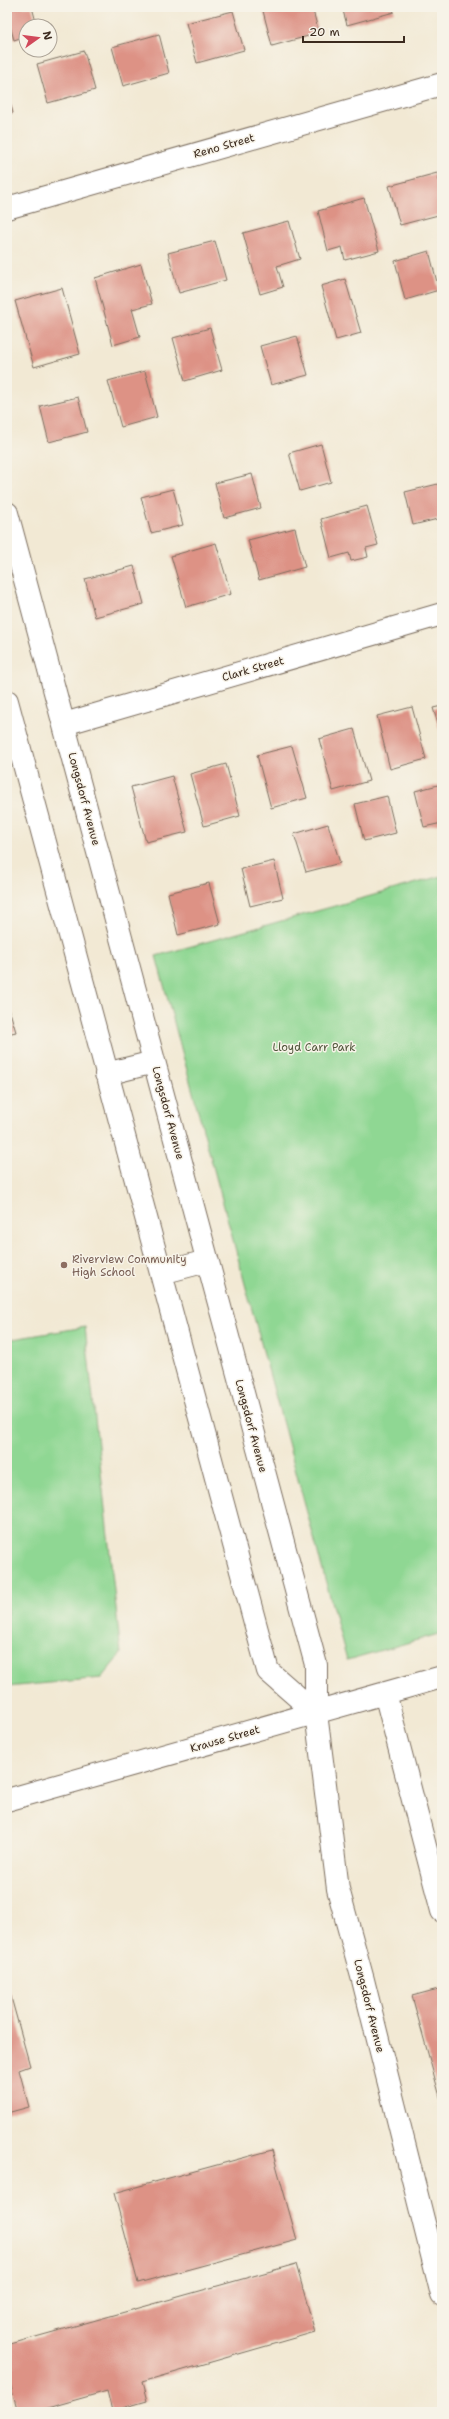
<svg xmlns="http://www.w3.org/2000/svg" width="449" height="2419" font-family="'Shantell Sans',sans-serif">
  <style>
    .green { fill: #8fd793; stroke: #658058 }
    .building { fill: #dd9285 }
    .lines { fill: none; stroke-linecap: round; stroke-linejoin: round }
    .minor-casing { stroke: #7b6d5e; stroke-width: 24 }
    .minor { stroke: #fff; stroke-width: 22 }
    .education-dot { fill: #8d6e63; stroke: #f7f3e8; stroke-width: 1.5 }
    .labels { text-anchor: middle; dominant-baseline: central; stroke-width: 3; stroke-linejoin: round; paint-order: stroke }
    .street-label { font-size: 11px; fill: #3b2a1e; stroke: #f7f3e8 }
    .park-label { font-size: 11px; fill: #50553b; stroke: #f7f3e8 }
    .education-label { font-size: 11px; fill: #785e54; stroke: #f7f3e8; text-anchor: start }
  </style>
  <rect width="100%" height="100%" fill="#f7f3e8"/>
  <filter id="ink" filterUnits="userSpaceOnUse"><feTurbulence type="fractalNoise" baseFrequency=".025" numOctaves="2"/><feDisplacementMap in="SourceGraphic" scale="8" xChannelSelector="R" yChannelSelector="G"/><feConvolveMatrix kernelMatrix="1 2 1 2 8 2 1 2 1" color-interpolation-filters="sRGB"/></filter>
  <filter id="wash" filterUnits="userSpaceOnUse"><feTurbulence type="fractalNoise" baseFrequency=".012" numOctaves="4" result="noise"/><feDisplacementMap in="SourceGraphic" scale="16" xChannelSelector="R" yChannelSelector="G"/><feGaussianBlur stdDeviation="0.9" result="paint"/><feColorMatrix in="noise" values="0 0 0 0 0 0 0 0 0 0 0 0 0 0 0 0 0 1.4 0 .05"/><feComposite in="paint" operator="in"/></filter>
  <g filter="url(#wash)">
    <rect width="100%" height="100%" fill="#f2e9d4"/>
    <!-- green -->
    <path class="green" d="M442,876v757l-95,27 -191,-704z
      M85,1327l36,327 -20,24 -94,9v-347z"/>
    <g id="blocks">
      <!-- building -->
      <path class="building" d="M12,7h20l5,19h-11v10l-12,4 -7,-25v-7z
        M262,7h50l7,26 -47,13z
        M342,7h50l2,5 -47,13z
        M233,11l11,39 -47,13 -11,-40z
        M159,34l10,39 -46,13 -11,-39z
        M84,51l11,39 -47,13 -11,-39z
        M7,91l6,22 -6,2z
        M437,173l5,21v20l-42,11 -11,-39z
        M364,198l15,53 -34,9 -3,-13 -14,4 -10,-40z
        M289,221l11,38 -23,7 6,21 -23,7 -17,-61z
        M215,241l11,39 -47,13 -11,-40z
        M429,251l10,39 -34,10 -10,-39z
        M141,264l11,40 -20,5 8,28 -27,8 -18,-67z
        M345,279l16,54 -25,7 -15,-54z
        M62,288l18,66 -46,13 -19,-66z
        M210,328l12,42 -37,11 -12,-43z
        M297,336l11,39 -37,10 -11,-39z
        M145,371l12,46 -36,10 -13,-46z
        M78,397l9,35 -38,10 -9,-36z
        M321,444l10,38 -31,9 -11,-38z
        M252,474l9,34 -37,10 -9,-35z
        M442,483v35l-29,7 -8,-33z
        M173,489l10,36 -32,8 -10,-36z
        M367,506l11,39 -12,3 2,9 -17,4 -2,-8 -18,5 -10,-39z
        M295,528l10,39 -46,13 -11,-40z
        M216,543l15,51 -45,13 -15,-51z
        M134,566l10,38 -49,13 -10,-38z
        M442,706v31l-9,-29z
        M412,707l14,52 -36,10 -13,-53z
        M354,729l15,52 -36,10 -14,-52z
        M292,746l15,52 -36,10 -14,-53z
        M226,764l14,52 -36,10 -14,-52z
        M172,776l15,56 -41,10 -15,-55z
        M442,784v39l-18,4 -9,-36z
        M387,796l9,37 -32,8 -9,-37z
        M328,824l12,39 -34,9 -12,-38z
        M274,861l9,37 -33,8 -9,-37z
        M209,883l11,41 -42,11 -10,-42z
        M7,1002l9,30 -9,2z
        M442,1988v116l-30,-108z
        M9,1990l21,76 -11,4 10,37 -22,6v-122z
        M272,2150l25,90 -159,43 -24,-90z
        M296,2264l19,68 -173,50 5,19 -35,10 -5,-20 -74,21h-15l-11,-40v-27z"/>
    </g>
  </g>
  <g filter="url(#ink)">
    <use href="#blocks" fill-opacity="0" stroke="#7b6d5e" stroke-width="1"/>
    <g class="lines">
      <defs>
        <path id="minor" d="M7,208l435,-124
          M7,513l309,1152v48l22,176 25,91 79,315
          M7,701l261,970 48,42
          M64,724l378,-110
          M106,1074l48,-12
          M161,1273l46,-12
          M385,1693l57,218
          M7,1800l435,-123"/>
      </defs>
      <!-- minor casing -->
      <use href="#minor" class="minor-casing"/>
      <!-- minor -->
      <use href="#minor" class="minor"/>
    </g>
  </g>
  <!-- markers -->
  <circle class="education-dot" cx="64" cy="1265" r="4"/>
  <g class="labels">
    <!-- street labels -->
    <g class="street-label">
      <text transform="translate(224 146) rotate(-16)">Reno Street</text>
      <text transform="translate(253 669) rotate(-16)">Clark Street</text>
      <text transform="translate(84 799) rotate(75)">Longsdorf Avenue</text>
      <text transform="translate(168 1113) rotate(75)">Longsdorf Avenue</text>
      <text transform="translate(251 1426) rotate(75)">Longsdorf Avenue</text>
      <text transform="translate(225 1739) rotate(-16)">Krause Street</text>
      <text transform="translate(369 2006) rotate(76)">Longsdorf Avenue</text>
    </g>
    <!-- park labels -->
    <g class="park-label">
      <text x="314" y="1047">Lloyd Carr Park</text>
    </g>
    <!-- education labels -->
    <g class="education-label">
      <text x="72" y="1259">Riverview Community<tspan x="72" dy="13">High School</tspan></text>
    </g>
  </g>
  <!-- margin -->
  <rect width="449" height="2419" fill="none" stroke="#f7f3e8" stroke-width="24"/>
  <!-- north arrow -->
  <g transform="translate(38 38) rotate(76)"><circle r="19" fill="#f7f3e8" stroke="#aca397"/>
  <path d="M0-3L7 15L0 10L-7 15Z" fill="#d1495b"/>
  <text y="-6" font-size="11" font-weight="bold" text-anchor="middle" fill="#3b2a1e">N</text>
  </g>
  <!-- scale -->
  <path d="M303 36v6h101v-6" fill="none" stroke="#3b2a1e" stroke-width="2"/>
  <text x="309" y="36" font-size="12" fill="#3b2a1e" stroke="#f7f3e8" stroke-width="3" paint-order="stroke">20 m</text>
</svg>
